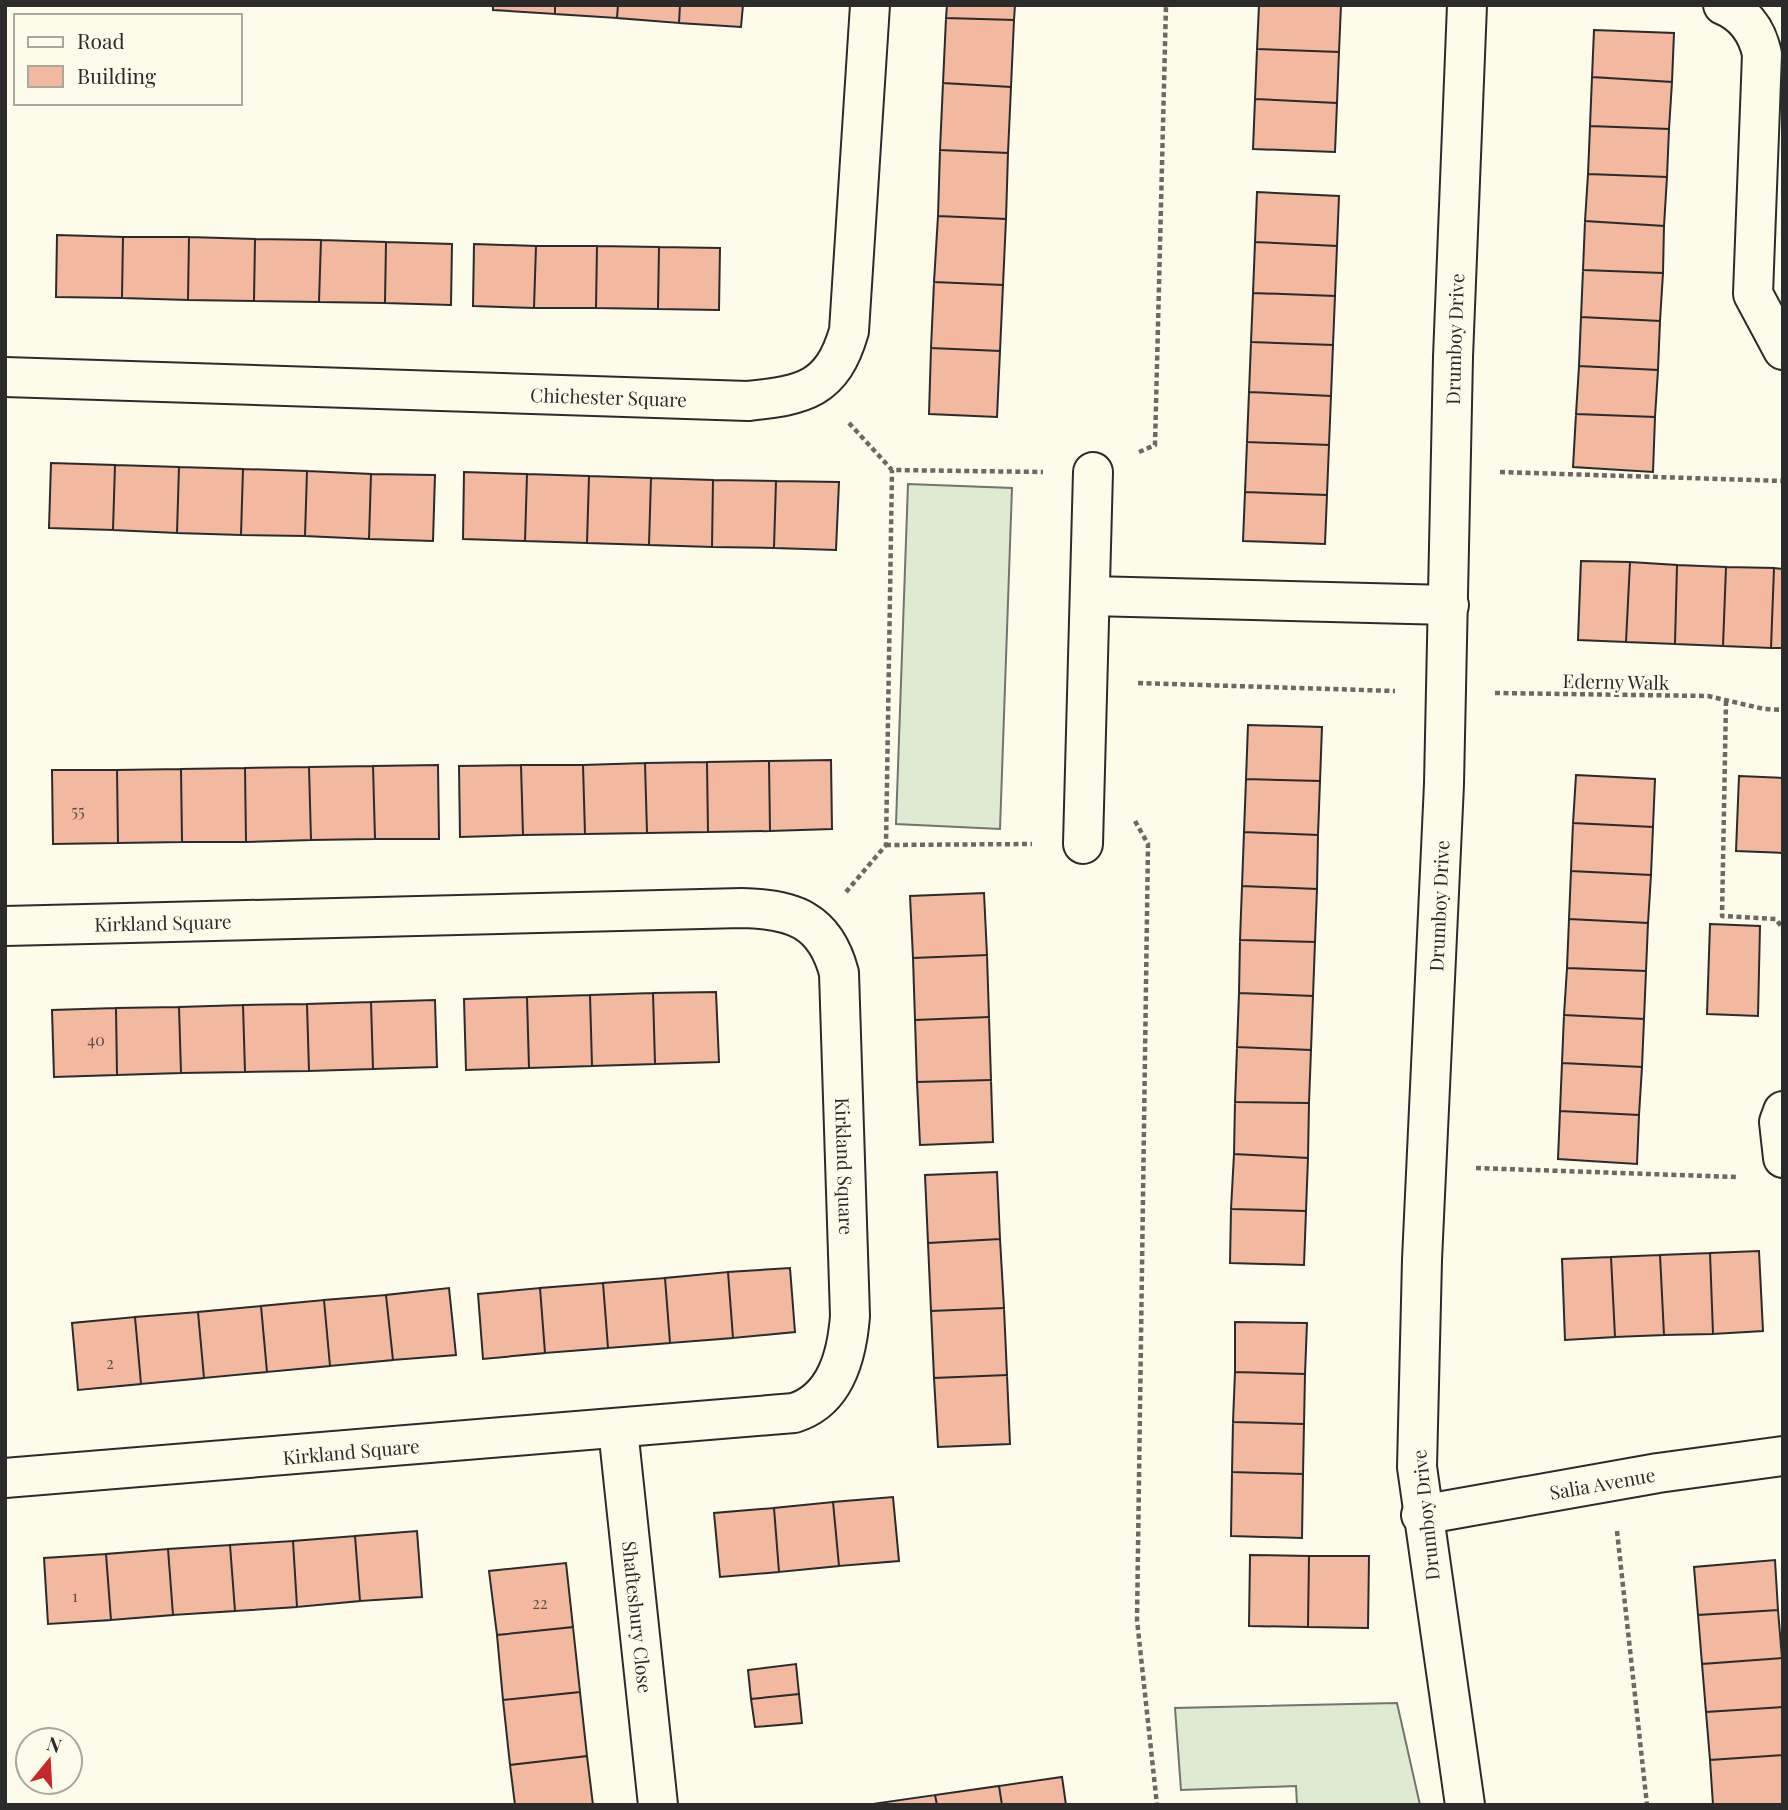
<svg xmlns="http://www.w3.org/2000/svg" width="1788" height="1810" font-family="'Playfair Display',serif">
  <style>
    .grass { fill: #deebd1; stroke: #74746e; stroke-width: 2 }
    .building { fill: #f2b8a0; stroke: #2b2b2b; stroke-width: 2 }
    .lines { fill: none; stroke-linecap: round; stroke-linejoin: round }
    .minor-casing { stroke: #2b2b2b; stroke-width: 42 }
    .path { stroke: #6a6964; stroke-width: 4.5; stroke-dasharray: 5 3.5; stroke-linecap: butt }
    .minor { stroke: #fdfbea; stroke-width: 38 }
    .labels { text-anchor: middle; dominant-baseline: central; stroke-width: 5; stroke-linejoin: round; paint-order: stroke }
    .number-label { font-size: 16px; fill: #5d4e48 }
    .street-label { font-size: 19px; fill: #2b2b2b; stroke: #fdfbea }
  </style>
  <rect width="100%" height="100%" fill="#fdfbea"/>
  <!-- grass -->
  <path class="grass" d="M908,484l104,4 -12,341 -104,-5z
    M1397,1703l23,102h-123l-1,-19 -115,4 -6,-82z"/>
  <!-- building -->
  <path class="building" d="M493,5h62v9l-62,-4z
    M555,5h63l-1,13 -62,-4z
    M618,5h62l-1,18 -62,-5z
    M680,5h63l-2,22 -62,-4z
    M947,5h68l-1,15 -68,-2z
    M1259,5h82l-2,47 -82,-3z
    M946,18l68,2 -3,67 -68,-4z
    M1594,30l80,3 -2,49 -80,-5z
    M1257,49l82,3 -2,51 -82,-4z
    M1592,77l80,5 -3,47 -79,-3z
    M943,83l68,4 -3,66 -68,-3z
    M1255,99l82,4 -2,49 -82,-3z
    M1590,126l79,3 -2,48 -79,-3z
    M940,150l68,3 -2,66 -68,-3z
    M1588,174l79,3 -3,49 -79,-5z
    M1257,192l82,4 -2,50 -82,-4z
    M938,216l68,3 -3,66 -69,-3z
    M1585,221l79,5 -1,47 -80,-3z
    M57,235l66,2 -1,61 -66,-1z
    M123,237h66l-1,63 -66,-2z
    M189,237l66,2 -1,62 -66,-1z
    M255,239l66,1 -2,62 -65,-1z
    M321,240l65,2 -1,61 -66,-1z
    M386,242l66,2 -1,61 -66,-2z
    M1255,242l82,4 -2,50 -82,-3z
    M474,244l62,2 -2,62 -61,-2z
    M536,246h61l-1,62h-62z
    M597,246l62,1 -1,62 -62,-1z
    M659,247l61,1 -1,62 -61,-1z
    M1583,270l80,3 -3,48 -79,-4z
    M934,282l69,3 -3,66 -69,-3z
    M1253,293l82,3 -2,49 -82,-3z
    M1581,317l79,4 -2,49 -79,-4z
    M1251,342l82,3 -2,51 -82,-4z
    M931,348l69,3 -3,66 -68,-3z
    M1579,366l79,4 -3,47 -79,-3z
    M1249,392l82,4 -2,49 -82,-3z
    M1576,414l79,3 -2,55 -80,-5z
    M1247,442l82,3 -2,50 -82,-3z
    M51,463l64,2 -2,65 -64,-2z
    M115,465l64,2 -2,66 -64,-3z
    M179,467l64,2 -2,66 -64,-2z
    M243,469l64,2 -2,65 -64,-1z
    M307,471l64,3 -2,65 -64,-3z
    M464,472l63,2 -2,67 -62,-2z
    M371,474l64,1 -2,66 -64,-2z
    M527,474l62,2 -2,67 -62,-2z
    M589,476l62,2 -2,67 -62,-2z
    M651,478l62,2 -1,67 -63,-2z
    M713,480l63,1 -2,67 -62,-1z
    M776,481l63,1 -3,68 -62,-2z
    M1245,492l82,3 -2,49 -82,-3z
    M1581,561l49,1 -4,80 -48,-2z
    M1630,562l47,3 -2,79 -49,-2z
    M1677,565l49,2 -3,79 -48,-2z
    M1726,567l48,1 -3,80 -48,-2z
    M1774,568l9,1v79h-12z
    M1248,725l74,2 -2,54 -74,-2z
    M831,760l1,69 -62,2 -1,-70z
    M769,761l1,70 -62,1 -1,-70z
    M707,762l1,70 -61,1 -2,-70z
    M645,763l2,70 -62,1 -2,-69z
    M438,765l1,74h-64l-2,-73z
    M521,765l2,70 -63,2 -1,-71z
    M521,765h62l2,69 -62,1z
    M373,766l2,73 -64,1 -2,-73z
    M309,767l2,73 -65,2 -1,-74z
    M245,768l1,74h-64l-1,-73z
    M181,769l1,73 -64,1 -1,-73z
    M52,770h65l1,73 -65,1z
    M1576,775l79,4 -2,48 -80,-4z
    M1739,776l44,2v75l-47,-2z
    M1246,779l74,2 -2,54 -74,-3z
    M1573,823l80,4 -2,48 -80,-4z
    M1244,832l74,3 -1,54 -75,-3z
    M1571,871l80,4 -3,48 -79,-4z
    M1242,886l75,3 -2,53 -75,-2z
    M984,893l3,62 -74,3 -3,-62z
    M1569,919l79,4 -2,48 -79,-3z
    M1710,924l50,2 -2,90 -51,-2z
    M1240,940l75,2 -2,54 -74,-3z
    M987,955l2,62 -74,3 -2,-62z
    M1567,968l79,3 -2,48 -80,-4z
    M716,992l3,70 -64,2 -2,-71z
    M653,993l2,71 -63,2 -2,-71z
    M1239,993l74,3 -2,54 -74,-3z
    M590,995l2,71 -63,2 -2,-71z
    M527,997l2,71 -63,2 -2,-71z
    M435,1000l2,67 -64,2 -2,-67z
    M371,1002l2,67 -64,2 -2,-67z
    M307,1004l2,67 -64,1 -2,-67z
    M243,1005l2,67 -64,1 -2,-66z
    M179,1007l2,66 -64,2 -1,-67z
    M116,1008l1,67 -63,2 -2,-67z
    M1564,1015l80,4 -2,48 -80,-4z
    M989,1017l2,63 -74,2 -2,-62z
    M1237,1047l74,3 -2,53 -74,-1z
    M1562,1063l80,4 -3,48 -79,-4z
    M991,1080l2,62 -73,3 -3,-63z
    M1235,1102l74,1 -1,55 -74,-4z
    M1560,1111l79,4 -2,49 -79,-5z
    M1234,1154l74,4 -2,53 -75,-2z
    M997,1172l3,67 -72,4 -3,-68z
    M1231,1209l75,2 -2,54 -74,-2z
    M1000,1239l4,69 -73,3 -3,-68z
    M1759,1251l4,80 -50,3 -3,-81z
    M1710,1253l3,81 -49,1 -4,-80z
    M1660,1255l4,80 -49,2 -4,-80z
    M1611,1257l4,80 -50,3 -3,-81z
    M790,1268l5,64 -62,6 -5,-66z
    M728,1272l5,66 -63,5 -5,-65z
    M665,1278l5,65 -62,5 -5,-65z
    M603,1283l5,65 -63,5 -5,-65z
    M449,1288l7,67 -63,5 -7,-65z
    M540,1288l5,65 -62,6 -5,-65z
    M386,1295l7,65 -63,6 -6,-66z
    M324,1300l6,66 -63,6 -6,-66z
    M261,1306l6,66 -63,6 -6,-66z
    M1004,1308l3,67 -73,3 -3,-67z
    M198,1312l6,66 -63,6 -6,-67z
    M135,1317l6,67 -63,6 -6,-67z
    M1235,1322l72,1 -2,51 -70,-2z
    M1235,1372l70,2 -1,50 -71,-2z
    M1007,1375l3,69 -72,3 -4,-69z
    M1233,1422l71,2 -1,50 -71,-2z
    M1232,1472l71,2 -1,64 -71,-2z
    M893,1497l6,64 -60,5 -6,-64z
    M833,1502l6,64 -60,6 -5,-64z
    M774,1508l5,64 -59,5 -6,-64z
    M417,1531l5,66 -62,4 -5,-65z
    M355,1536l5,65 -63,6 -4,-66z
    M293,1541l4,66 -62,4 -5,-66z
    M230,1545l5,66 -62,4 -5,-66z
    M168,1549l5,66 -62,5 -5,-66z
    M106,1554l5,66 -63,4 -4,-66z
    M1250,1555l59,1 -1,71 -59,-1z
    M1309,1556h60l-1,72 -60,-1z
    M1775,1560l3,50 -80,5 -4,-48z
    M566,1563l7,64 -76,8 -8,-64z
    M1778,1610l4,48 -80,6 -4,-49z
    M573,1627l7,65 -77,8 -6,-65z
    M1782,1658l1,49 -77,5 -4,-48z
    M796,1664l3,30 -48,5 -3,-29z
    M580,1692l7,64 -77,9 -7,-65z
    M799,1694l3,29 -47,4 -4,-28z
    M1783,1707v48l-73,5 -4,-48z
    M1783,1755v49l-70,1 -3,-45z
    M587,1756l6,49h-78l-5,-40z
    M1062,1777l4,28h-64l-3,-19z
    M999,1786l3,19h-65l-2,-10z
    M935,1795l2,10h-65v-1z"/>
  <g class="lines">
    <defs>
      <g id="minor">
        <path d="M1723,5c22,9 34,26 39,49l-9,240 30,56"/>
        <path id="s1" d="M5,377l743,24c56,-6 84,-11 101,-70l21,-326"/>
        <path d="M1090,596l359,9"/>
        <path d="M1083,844l10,-372"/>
        <path id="s2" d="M5,926l737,-18c51,1 83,12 97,65l11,343c-3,39 -14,84 -56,97l-789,65"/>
        <path d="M1783,1111l-4,11 4,36"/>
        <path id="s3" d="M618,1429l40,376"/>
        <path id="s4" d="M1421,1515l237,-42 125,-17"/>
        <path id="s5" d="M1465,1805l-48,-338 5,-207 22,-476 9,-427 14,-352"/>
      </g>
    </defs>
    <!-- minor casing -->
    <use href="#minor" class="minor-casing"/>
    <!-- path -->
    <path class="path" d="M849,423l43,47 151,2
      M1139,452l16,-7 11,-440
      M1500,472l283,9
      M1138,683l257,8
      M1495,693l213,3 56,13 19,1
      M1726,701l-4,215 54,3 7,10
      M1135,821l13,23 -11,776 20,185
      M886,845l146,-1
      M846,892l40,-47 6,-375
      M1476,1168l260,9
      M1617,1531l30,274"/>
    <!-- minor -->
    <use href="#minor" class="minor"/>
  </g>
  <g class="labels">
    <!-- number labels -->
    <g class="number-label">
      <text x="78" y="810">55</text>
      <text x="96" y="1039">40</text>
      <text x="110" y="1362">2</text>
      <text x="75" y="1595">1</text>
      <text x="540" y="1602">22</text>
    </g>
    <!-- street labels -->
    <g class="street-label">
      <text stroke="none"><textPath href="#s5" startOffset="1470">Drumboy Drive</textPath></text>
      <text stroke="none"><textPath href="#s1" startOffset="604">Chichester Square</textPath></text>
      <text transform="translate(1616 681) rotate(1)">Ederny Walk</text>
      <text stroke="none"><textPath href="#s5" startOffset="903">Drumboy Drive</textPath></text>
      <text stroke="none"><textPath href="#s2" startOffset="158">Kirkland Square</textPath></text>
      <text stroke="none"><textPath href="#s2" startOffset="1059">Kirkland Square</textPath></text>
      <text transform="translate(351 1451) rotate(-5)">Kirkland Square</text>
      <text stroke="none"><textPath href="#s4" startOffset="184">Salia Avenue</textPath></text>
      <text transform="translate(1425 1515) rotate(-96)">Drumboy Drive</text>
      <text stroke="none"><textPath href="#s3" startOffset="189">Shaftesbury Close</textPath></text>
    </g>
  </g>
  <!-- border -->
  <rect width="1788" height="1810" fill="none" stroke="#2b2b2b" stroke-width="14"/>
  <!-- legend -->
  <rect x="14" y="14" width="228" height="91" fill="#fdfbea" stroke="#a9a89e" stroke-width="2"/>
  <rect x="28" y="37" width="35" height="10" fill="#fdfbea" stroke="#a9a89e" stroke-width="2"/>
  <text x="77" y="49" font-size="21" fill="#2b2b2b">Road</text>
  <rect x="28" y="66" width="35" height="21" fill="#f2b8a0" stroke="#a9a89e" stroke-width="2"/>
  <text x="77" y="84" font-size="21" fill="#2b2b2b">Building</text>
  <!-- north arrow -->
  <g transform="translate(49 1761) rotate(18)"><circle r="33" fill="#fdfbea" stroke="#a9a89e" stroke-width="2"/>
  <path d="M0-5L12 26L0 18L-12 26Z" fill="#c62828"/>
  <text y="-10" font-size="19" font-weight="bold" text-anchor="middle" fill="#2b2b2b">N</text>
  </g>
</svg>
